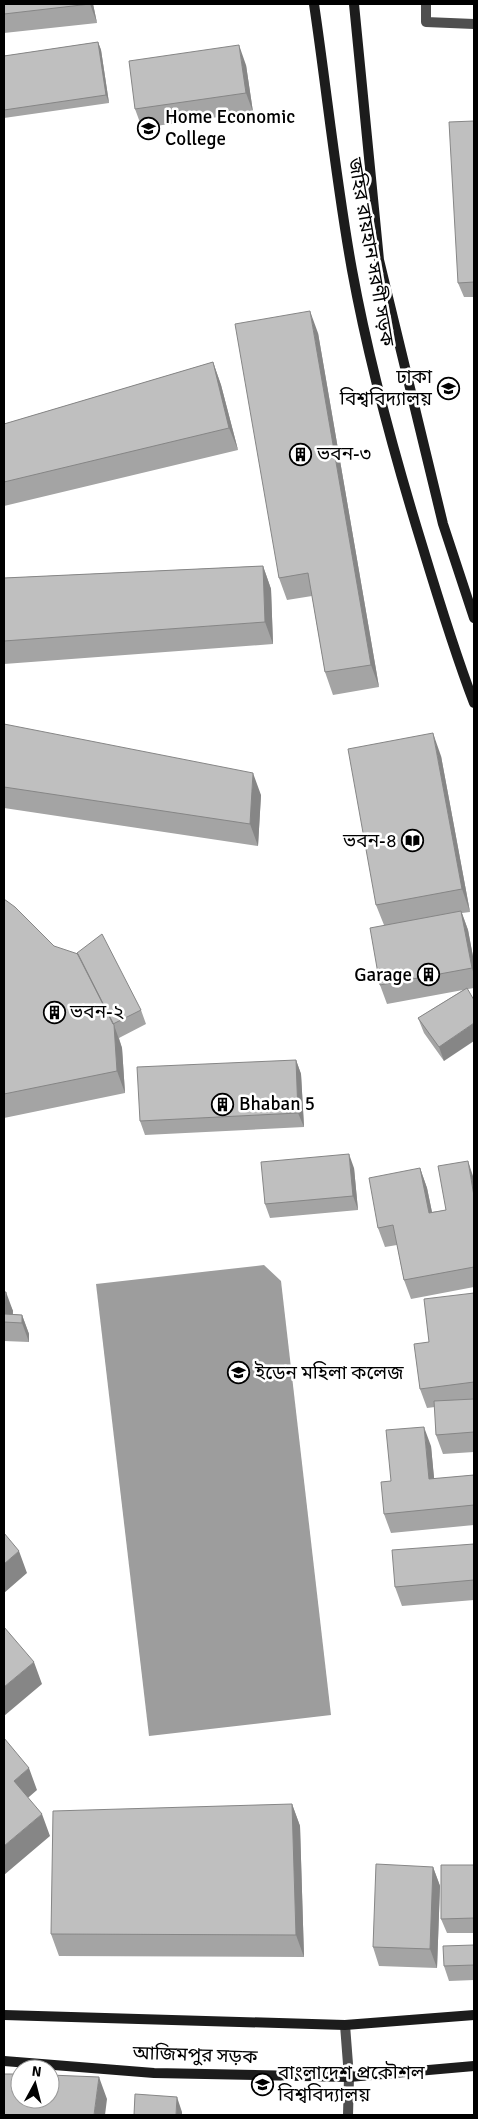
<svg xmlns="http://www.w3.org/2000/svg" width="478" height="2119" font-family="Signika,'Noto Sans Bengali',sans-serif">
  <style>
    .water { fill: #9d9d9d }
    .lines { fill: none; stroke-linecap: round; stroke-linejoin: round }
    .service { stroke: #4f4f4f; stroke-width: 10 }
    .minor { stroke: #4f4f4f; stroke-width: 10 }
    .secondary { stroke: #1c1c1c; stroke-width: 10 }
    .wall { fill: #a4a4a4 }
    .shaded-wall { fill: #868686 }
    .building { fill: #bfbfbf; stroke: #868686 }
    .labels { text-anchor: middle; dominant-baseline: central; stroke-width: 5; stroke-linejoin: round; paint-order: stroke }
    .poi-label { font-size: 19px; fill: #000; stroke: #fff; text-anchor: start }
    .street-label { font-size: 19px; fill: #000; stroke: #fff }
  </style>
  <rect width="100%" height="100%" fill="#fff"/>
  <!-- water -->
  <path class="water" d="M264,1265l17,16 50,434 -182,21 -53,-452z"/>
  <g class="lines">
    <!-- service -->
    <path class="service" d="M426,4v18l48,2"/>
    <!-- minor -->
    <path class="minor" d="M345,2025l4,52 -1,38"/>
    <!-- secondary -->
    <path class="secondary" d="M314,4c13,88 22,178 38,266 17,93 42,184 70,275 16,53 32,106 52,158
      M354,4l25,256 64,264 31,94
      M4,2015l341,10 129,-10
      M4,2061l150,12 195,4 125,-11"/>
  </g>
  <!-- wall -->
  <path class="wall" d="M4,4h89l4,19 -93,10z
    M98,42l3,8 8,53 -105,15v-62z
    M246,65l7,47 -111,16 -7,-19z
    M474,121v176h-10l-6,-14z
    M318,333l61,354 -46,8 -8,-23 -13,-76 -25,4 -8,-22z
    M213,362l8,23 17,65 -234,56v-82z
    M263,566l8,23 2,55 -269,20v-86z
    M4,724l257,71 -3,51 -254,-38z
    M441,756l29,156 -8,1 6,17 6,32v26l-6,1 -24,72 -20,-28 -6,-15 45,-28 -76,14 -7,-19 4,-60 -8,-20z
    M4,899l50,47 87,64 5,14 -27,14 3,10 3,45 -121,25z
    M296,1060l5,14 3,53 -159,8 -5,-14z
    M354,1168l4,42 -88,8 -5,-14z
    M420,1168l7,20 5,24 14,-2 28,-31v108l-63,12 -7,-19 -7,-35 -12,2 -7,-19z
    M4,1292l9,19v3l9,1 7,19v8l-25,-1z
    M474,1293v159l-31,2 -7,-19 -1,-28 -8,1 -7,-19 9,-47z
    M431,1446l3,33 40,-4v50l-83,8 -7,-19 7,-33z
    M474,1544v56l-72,6 -7,-19z
    M292,1804l8,22 4,131 -245,-1 -8,-22z
    M474,1865v68h-27l-6,-14z
    M433,1867l7,19 -3,82 -58,-2 -6,-19z
    M474,1945v35l-25,1 -5,-15z"/>
  <!-- shaded-wall -->
  <path class="shaded-wall" d="M90,4h3l4,19z
    M98,42l3,8 8,53 -3,-8z
    M239,45l7,20 7,47 -7,-19z
    M310,311l8,22 61,354 -8,-22z
    M213,362l8,23 17,65 -9,-22z
    M263,566l8,23 2,55 -8,-22z
    M433,733l8,23 29,156 -8,-23z
    M253,773l8,22 -3,51 -8,-22z
    M461,911l7,19 6,32v13l-2,-7z
    M474,1023v18l-30,20 -5,-14z
    M114,1025l8,23 3,45 -8,-22z
    M296,1060l5,14 3,53 -6,-14z
    M349,1154l5,14 4,42 -5,-14z
    M468,1161l6,18v17z
    M420,1168l7,20 9,44 -7,-19z
    M6,1292l7,19 -1,11 -7,-8z
    M22,1315l7,19v8l-7,-19z
    M424,1427l7,19 5,52 -7,-19z
    M19,1551l8,22 -23,20v-29z
    M34,1662l8,22 -38,32v-29z
    M29,1768l8,22 -15,13 -8,-22z
    M292,1804l8,22 4,131 -8,-22z
    M42,1814l8,22 -46,39v-29z
    M433,1867l7,19 -3,82 -7,-19z
    M99,2077l8,22 -2,16h-11z
    M177,2097l5,15v3h-6z"/>
  <!-- building -->
  <path class="building" d="M4,4h86l-86,10z
    M98,42l8,53 -102,15v-54z
    M239,45l7,48 -111,16 -6,-48z
    M474,121v161l-16,1 -9,-161z
    M310,311l61,354 -46,7 -17,-99 -29,5 -44,-254z
    M213,362l16,66 -225,54v-58z
    M263,566l2,56 -261,19v-63z
    M4,724l249,49 -3,51 -246,-37z
    M433,733l29,156 -86,16 -28,-156z
    M4,899l11,8 39,39 24,8 36,71 3,46 -113,23z
    M461,911l11,57 -92,17 -10,-57z
    M102,934l39,76 -28,14 -36,-71z
    M467,988l7,12v23l-35,24 -21,-29z
    M296,1060l2,53 -158,8 -3,-54z
    M349,1154l4,42 -88,8 -4,-42z
    M468,1161l6,35v71l-70,13 -11,-55 -15,3 -9,-50 51,-10 9,45 17,-3 -8,-44z
    M4,1292h2l-1,22 17,1v8l-18,-1z
    M474,1293v89l-54,7 -6,-45 15,-2 -5,-43z
    M474,1399v33l-38,3 -2,-34z
    M424,1427l5,52 45,-4v30l-90,9 -3,-32 10,-1 -5,-51z
    M4,1533l15,18 -15,13z
    M474,1544v36l-79,7 -3,-37z
    M4,1627l30,35 -30,25z
    M4,1738l25,30 -15,13 28,33 -38,32z
    M292,1804l4,131 -245,-1 2,-123z
    M376,1864l57,3 -3,82 -57,-2z
    M441,1865h33v53l-33,1z
    M474,1945v20l-30,1 -1,-20z
    M4,2074h16v25h30v-24l49,2 -5,38h-90z
    M135,2094l42,3 -1,18h-42z"/>
  <!-- icons -->
  <defs>
    <symbol id="university-ring" viewBox="-11 -11 22 22"><circle r="9.5" fill="#fff" stroke="#000" stroke-width="1.5"/><path d="M0-5L7-2L0 1L-7-2ZM-4 1L0 2.5L4 1V4Q0 6-4 4Z" fill="#000"/></symbol>
    <symbol id="building-ring" viewBox="-11 -11 22 22"><circle r="9.5" fill="#fff" stroke="#000" stroke-width="1.5"/><path d="M-4-6H4V6H1V3H-1V6H-4ZM-2.5-4.3h1.7v1.8h-1.7ZM.8-4.3h1.7v1.8H.8ZM-2.5-1h1.7V.8h-1.7ZM.8-1h1.7V.8H.8Z" fill="#000"/></symbol>
    <symbol id="library-ring" viewBox="-11 -11 22 22"><circle r="9.5" fill="#fff" stroke="#000" stroke-width="1.5"/><path d="M-6-4Q-3-5.5-.7-3.5V5Q-3 3-6 4ZM6-4Q3-5.5 .7-3.5V5Q3 3 6 4Z" fill="#000"/></symbol>
  </defs>
  <g fill-rule="evenodd">
    <use href="#university-ring" x="136" y="116" width="25" height="25"/>
    <use href="#university-ring" x="436" y="376" width="25" height="25"/>
    <use href="#building-ring" x="288" y="442" width="25" height="25"/>
    <use href="#library-ring" x="400" y="828" width="25" height="25"/>
    <use href="#building-ring" x="416" y="962" width="25" height="25"/>
    <use href="#building-ring" x="42" y="1000" width="25" height="25"/>
    <use href="#building-ring" x="210" y="1092" width="25" height="25"/>
    <use href="#university-ring" x="226" y="1360" width="25" height="25"/>
    <use href="#university-ring" x="250" y="2072" width="25" height="25"/>
  </g>
  <g class="labels">
    <!-- poi labels -->
    <g class="poi-label">
      <text x="165" y="117">Home Economic<tspan x="165" dy="22">College</tspan></text>
      <text x="432" y="377" text-anchor="end">ঢাকা<tspan x="432" dy="22">বিশ্ববিদ্যালয়</tspan></text>
      <text x="317" y="454">ভবন-৩</text>
      <text x="397" y="841" text-anchor="end">ভবন-৪</text>
      <text x="412" y="975" text-anchor="end">Garage</text>
      <text x="70" y="1012">ভবন-২</text>
      <text x="239" y="1104">Bhaban 5</text>
      <text x="255" y="1373">ইডেন মহিলা কলেজ</text>
      <text x="278" y="2073">বাংলাদেশ প্রকৌশল<tspan x="278" dy="22">বিশ্ববিদ্যালয়</tspan></text>
    </g>
    <!-- street labels -->
    <g class="street-label">
      <text transform="translate(371 252) rotate(80)">জহির রায়হান সরণী সড়ক</text>
      <text transform="translate(195 2055) rotate(2)">আজিমপুর সড়ক</text>
    </g>
  </g>
  <!-- border -->
  <rect width="478" height="2119" fill="none" stroke="#000000" stroke-width="10"/>
  <!-- north arrow -->
  <g transform="translate(35 2084) rotate(7)"><circle r="24" fill="#ffffff" stroke="#999999"/>
  <path d="M0-4L9 19L0 12L-9 19Z" fill="#000000"/>
  <text y="-8" font-size="14" font-weight="bold" text-anchor="middle" fill="#000000">N</text>
  </g>
</svg>
